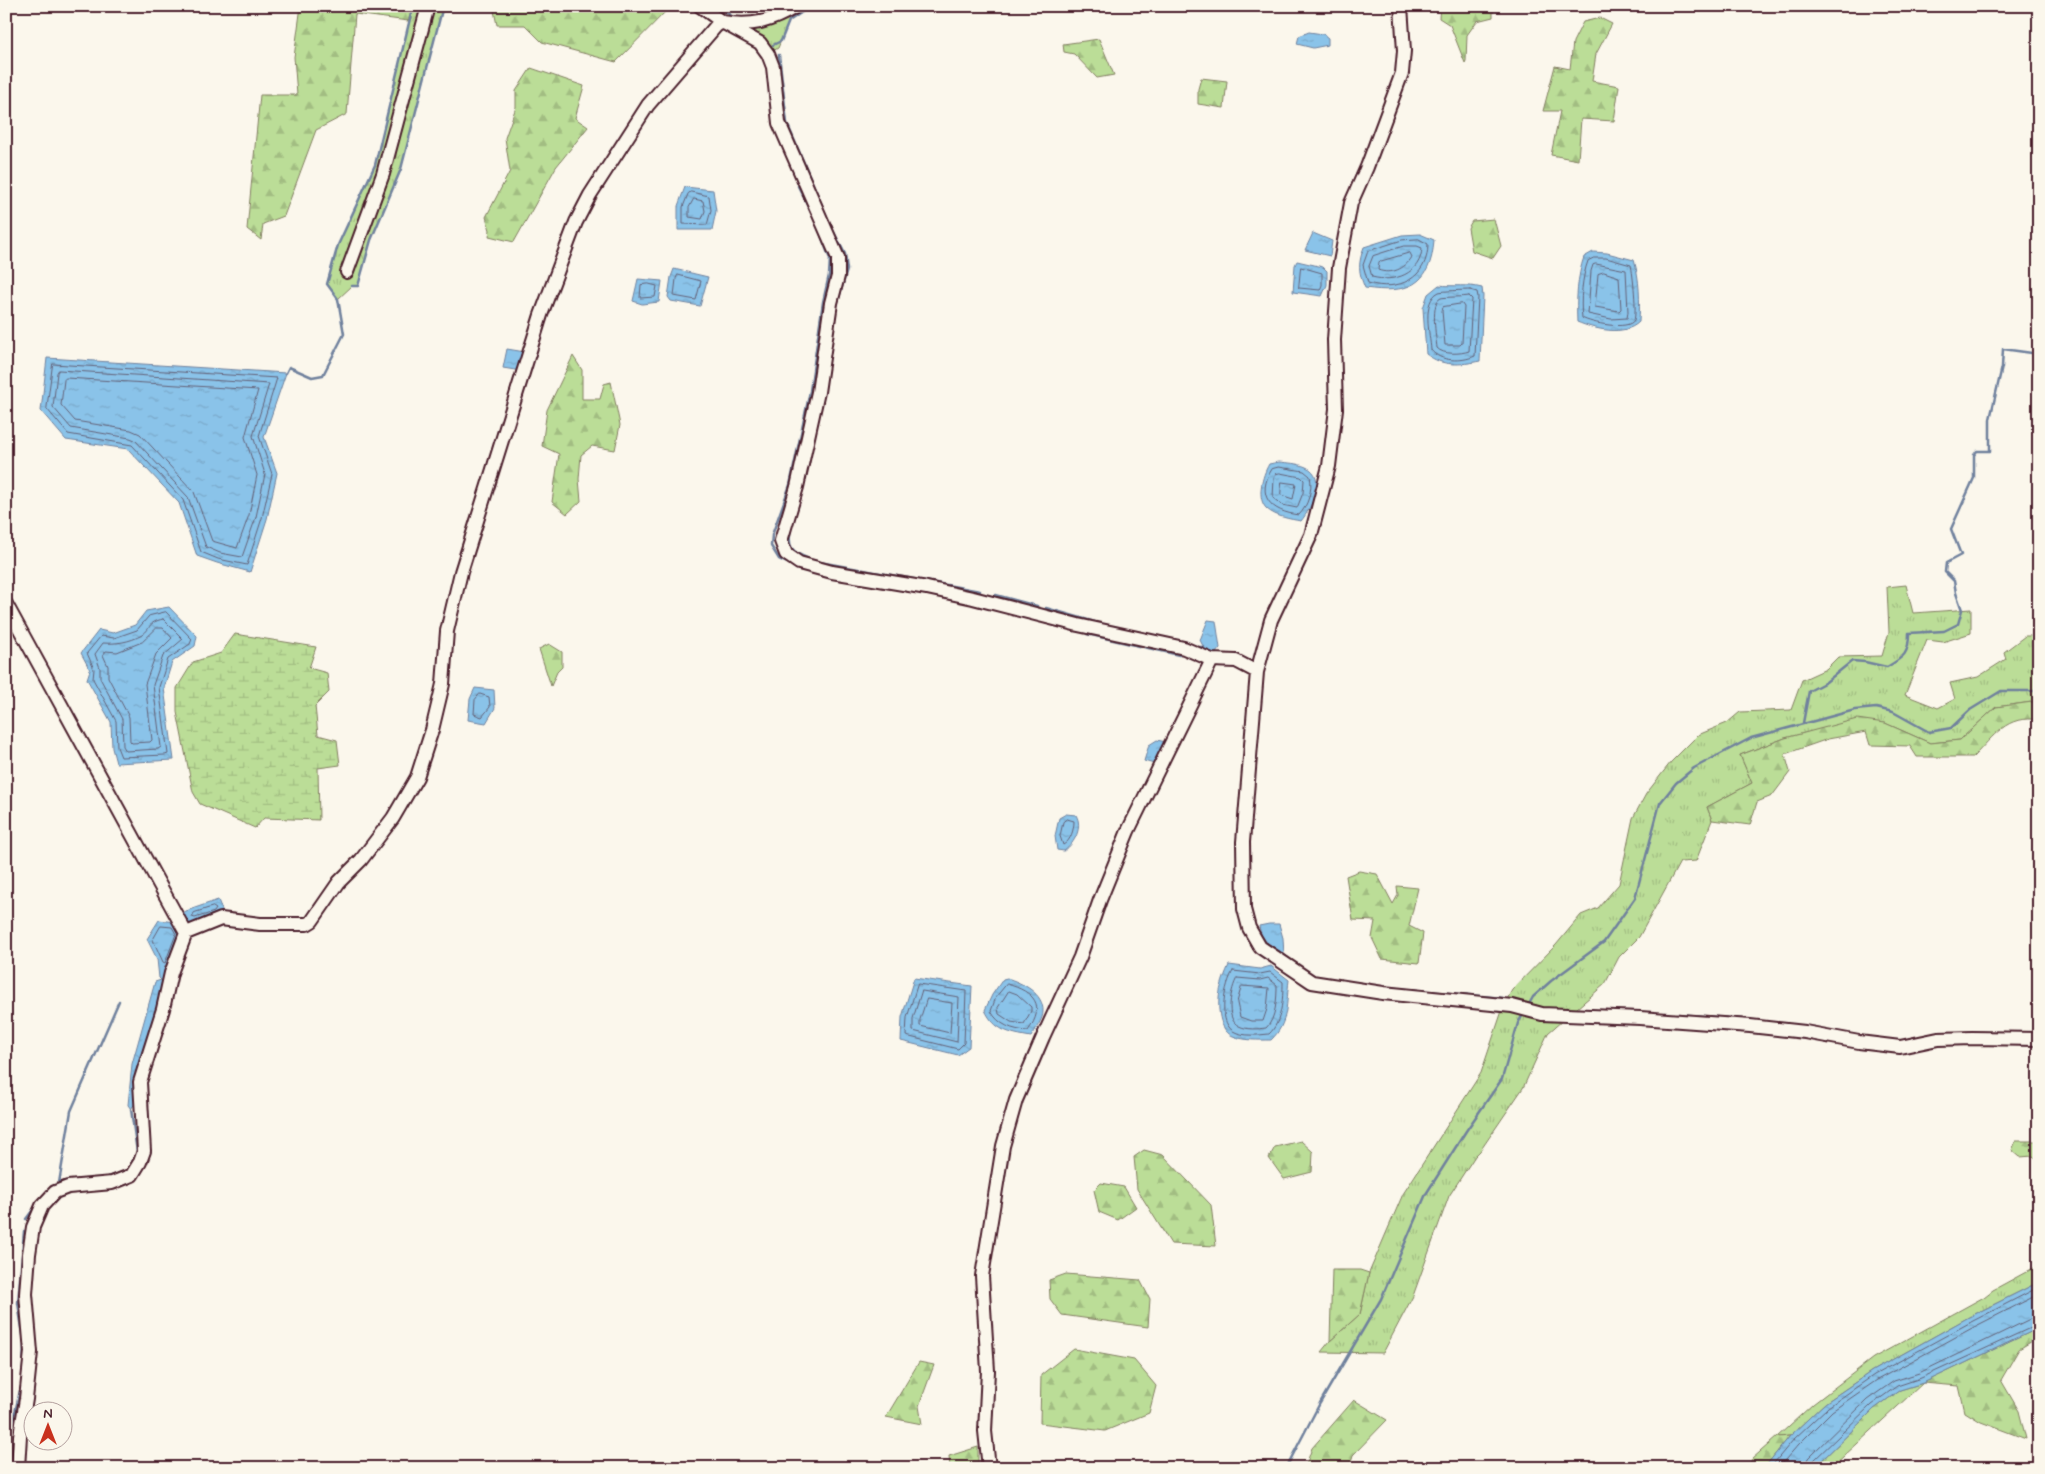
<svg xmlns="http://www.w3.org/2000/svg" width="2045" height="1474" font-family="Mynerve,sans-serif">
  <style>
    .grass { fill: url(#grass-tufts); stroke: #827e61 }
    .forest { fill: url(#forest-firs); stroke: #827e61 }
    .wetland { fill: url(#wetland-marsh); stroke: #827e61 }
    .water { fill: url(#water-ripples); stroke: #70819d }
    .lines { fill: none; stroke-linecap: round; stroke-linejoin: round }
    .shore { stroke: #646177; stroke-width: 1 }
    .stream { stroke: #70819d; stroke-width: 2.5 }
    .minor-casing { stroke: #4a1f2b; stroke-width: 16 }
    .minor { stroke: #fbf7ec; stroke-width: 12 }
  </style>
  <defs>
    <pattern id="grass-tufts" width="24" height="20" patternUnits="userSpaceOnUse" patternTransform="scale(1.25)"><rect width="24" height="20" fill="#bbdd97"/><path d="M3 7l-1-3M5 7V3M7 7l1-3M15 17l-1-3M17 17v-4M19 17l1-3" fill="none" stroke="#a2bd82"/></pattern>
    <pattern id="forest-firs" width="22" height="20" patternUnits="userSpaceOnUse" patternTransform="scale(1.25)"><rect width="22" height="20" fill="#bbdd97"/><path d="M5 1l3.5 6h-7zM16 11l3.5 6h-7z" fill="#a2bd82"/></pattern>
    <pattern id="wetland-marsh" width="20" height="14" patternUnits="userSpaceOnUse" patternTransform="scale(1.25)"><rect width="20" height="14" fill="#bbdd97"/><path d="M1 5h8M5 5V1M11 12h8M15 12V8" fill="none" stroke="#a2bd82"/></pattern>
    <pattern id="water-ripples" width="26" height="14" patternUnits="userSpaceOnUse" patternTransform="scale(1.25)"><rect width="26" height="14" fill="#8ac3e9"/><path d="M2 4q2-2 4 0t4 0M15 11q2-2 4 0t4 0" fill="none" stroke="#79a7c8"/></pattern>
  </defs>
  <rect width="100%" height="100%" fill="#fbf7ec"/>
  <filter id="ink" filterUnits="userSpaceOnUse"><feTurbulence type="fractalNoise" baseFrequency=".02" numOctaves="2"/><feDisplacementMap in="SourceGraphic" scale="10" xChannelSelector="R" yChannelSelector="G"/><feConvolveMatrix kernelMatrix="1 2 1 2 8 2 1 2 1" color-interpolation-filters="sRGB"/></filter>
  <g filter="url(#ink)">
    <!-- grass -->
    <path class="grass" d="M413,6h30l-42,163 -30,71 -13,46h-6l-14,13 -11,-15 11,-39 37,-80z
      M700,6h15l8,6 -1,10 63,-8 4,7 -11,27 -10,6z
      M1906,585l7,28 58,-4v24l-28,9 -16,-2 -22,55 33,13 17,-9 -5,-16 28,-6 28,-18 -2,-7 21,-16h14v65l-43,6 -36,33 -30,3 -45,-20 -67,7 -33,8 -45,17 12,28 -45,24 5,13 -16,41 -16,1 -41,75 -20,20 -14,27 -57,49 -25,55 -43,63 -5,5 -26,40 -36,100 -30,57 -62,-1 9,-11 30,-27 9,-41 34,-79 78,-121 23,-68 8,-15 44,-45 25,-30 17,-7 21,-24 14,-66 13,-24 25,-32 27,-27 29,-12 13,-11 51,-2 11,-30 24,-11 12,-12 44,-1 7,-24 -2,-45z
      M2039,1265v17l-70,35 -97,54 -47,32 -35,33 -13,1 36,-33 60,-46 111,-61 9,-7z"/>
    <!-- forest -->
    <path class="forest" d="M301,6h112l-5,15 -53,-7 -8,100 -31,16 -32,86 -21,8 -2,16 -14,-11 13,-134h37l-3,-38z
      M493,6h178l-55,56 -74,-20 -17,-17h-28z
      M1440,6h53v11l-16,4 -10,14 -1,26 -1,2 -15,-38 -11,-7z
      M1600,18l12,6 -16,30 -4,27 27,5 -5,35 -33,-2 -3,41 -27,-5 9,-44h-17l12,-45 15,3 3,-27 10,-20z
      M1099,39l15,36 -17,3 -23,-24 -10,-2 -1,-8z
      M531,68l53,18 -9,32 13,9 -32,40 -42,75 -25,-6 1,-6 -4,-13 24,-46 -5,-33 11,-31v-16z
      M1201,78l26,3 -3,27 -26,-4v-15z
      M1494,219l7,27 -8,12 -21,-7 -4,-23 4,-7z
      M573,356l9,14v29h18l4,-15 7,-2 9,43 -5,25 -23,-4 -11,9 -2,24 2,22 -14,13 -15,-12 7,-48 -17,-8 5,-36z
      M549,644l13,8v15l-5,5 -6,14 -12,-37z
      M2039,701v19c-32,-6 -45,16 -66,37h-56l-7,-11 -40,-1 -4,-13 -38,7 -43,15 5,18 -18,24 -15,6 -7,23 -38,-5 -5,-13 45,-24 -12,-28 45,-17 72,-19 28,4 45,20 30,-3 36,-33z
      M1359,871l18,3 16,30 5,-9 -1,-9 21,2 -9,38 14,7 -4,30 -37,-4 -10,-21 3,-17 -22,-1 -7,-44z
      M1301,1141l12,11 -1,20 -28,7 -15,-21 6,-11z
      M2016,1141h23v20l-6,-5 -13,1 -8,-7z
      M1144,1150l19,5 48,50 5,41 -45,-2 -34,-55 -3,-32z
      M1101,1183l23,4 12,20 -18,13 -19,-8 -5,-22z
      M1332,1270h28l9,3 -9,41 -30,27z
      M1066,1274l74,6 10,19 -2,28 -86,-12 -12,-16 -1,-19z
      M2039,1328v9l-20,12 -18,31 18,31 7,28 -45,-17 -16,-10 -6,-26 -36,-3 -92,85h-17l60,-59 26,-19 23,-7z
      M1074,1349l60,11 22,26 -7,27 -44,18 -65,-8 1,-48z
      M919,1362l15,3 -15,41 3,18 -36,-7z
      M1354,1400l33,20 -34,35 -4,13h-44l7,-20z
      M1790,1436l-26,32h-16l4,-9 25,-22z
      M978,1447v21h-28l-1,-12z"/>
    <!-- wetland -->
    <path class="wetland" d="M235,634l81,13 -7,21 18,5 2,19 -14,14 3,29 19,5 3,25 -22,3 1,52 -55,-2 -9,10 -55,-24 -7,-12 -16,-80v-24l16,-26 28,-9z"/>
    <!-- water -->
    <path class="water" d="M1309,32l14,2 5,4v7l-15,3 -16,-4 2,-8z
      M685,187l28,3 3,21 -4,19h-34v-24z
      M1313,233l19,8 -2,15 -25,-6z
      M1420,234l14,6c-3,47 -28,54 -69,48 -7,-16 -7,-25 -1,-41l38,-12z
      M1593,252l14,1 27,7c6,19 6,42 5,62 -15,15 -45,7 -62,0 -1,-22 0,-45 7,-65z
      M1297,261l26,6 4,4v14l-5,11 -29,-4 2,-27z
      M674,269l34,8 -8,29 -29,-5 -3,-4 3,-20z
      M638,279l24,2 -3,21 -17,2 -9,-3z
      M1439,285c15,2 28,-1 43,3l1,8 -3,65c-20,4 -37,6 -54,-7l-3,-46 5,-14z
      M507,349l18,3 -4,19 -18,-3z
      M47,358l239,15 -22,64 13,36 -10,46 -17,53 -33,-9 -20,-7 -18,-53 -51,-54 -62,-9 -25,-29z
      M1279,462c9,1 18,1 27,5 22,9 5,42 -5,54 -11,-2 -25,-4 -34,-12 -11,-10 -5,-33 2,-45z
      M169,607l28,29 -2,10 -23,16 -8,26 10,72 -58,3 -4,-15 -1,-26 -24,-43 3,-9 -9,-17 18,-23 14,3 22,-8 11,-14z
      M1208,620l8,1 4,27 -5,6 -9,-2 -6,-12z
      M475,688l19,2 1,18 -9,15 -18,-3 2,-21z
      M1157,740l9,2 -12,22 -10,-3 5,-16z
      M1066,814l10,1c7,12 -1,28 -12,36l-7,-1 -2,-14 4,-18z
      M218,900l6,15 -36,10 -8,-10 6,-4z
      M159,920l16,2 6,12 -15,47 -4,-1 1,8 -27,114 -5,7 -3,-4 4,-41 23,-82 6,-2 -2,-2 -2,-19 -10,-20z
      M1269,924h10l4,14 1,17c-12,-9 -23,-14 -25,-29z
      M1229,965l31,4 11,-3 18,14c-3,23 0,43 -18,60 -13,0 -26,1 -38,-4 -16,-6 -16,-36 -12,-49 2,-8 5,-15 8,-22z
      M914,978l58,8 -3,61 -11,8 -57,-14 1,-24z
      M1007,978c15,5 37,15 36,34 0,7 -8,18 -12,25 -22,-4 -36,-6 -46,-27l7,-15 11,-16z
      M2039,1282v46l-116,55 -23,7 -26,19 -60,59h-50l26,-32 35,-33 47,-32 97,-54z"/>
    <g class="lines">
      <!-- shore -->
      <path class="shore" d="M691,192l18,4 2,14 -4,15 -24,-1v-17l5,-13z
        M694,199l9,2 2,10 -3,8 -13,-2v-9z
        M1419,239l9,5c0,35 -30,48 -60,39l-5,-18 5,-14 34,-11z
        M1404,246h13l5,2c-1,26 -28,35 -50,29l-3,-11 4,-10z
        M1410,253l2,4c-7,12 -21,18 -34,13l1,-8z
        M1594,258h12l25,7c2,8 6,48 3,55 -5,11 -44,3 -52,-2 -2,-18 0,-41 6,-57z
        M1596,264l30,6 2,42 -1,6 -16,1 -23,-5 3,-43 2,-6z
        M1301,267l21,6v12l-2,5 -21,-2z
        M1604,272l15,5 2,32 -2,2 -24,-4 3,-33z
        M678,275l23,6 -5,19 -22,-4 2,-17z
        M649,284l8,2 -2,11 -15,1 1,-13z
        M1470,290l7,2 1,5 -3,59c-13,6 -35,6 -44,-6 -1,-16 -10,-49 8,-58 3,-1 26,-2 31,-2z
        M1469,296l3,3 -3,52c-8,3 -26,4 -32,-3 -1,-11 -7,-46 4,-50 3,-1 24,-1 28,-2z
        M1462,304l2,3 -2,36 -2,2h-15l-3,-34 1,-4z
        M53,364l224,14 -18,58 13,38 -10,44 -15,47 -29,-6 -17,-7 -18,-52 -51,-55 -64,-11 -21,-25z
        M59,370l210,14 -16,52 12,38 -9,43 -14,40 -22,-4 -14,-6 -18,-50 -53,-57 -5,-2 -59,-10 -18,-21 4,-34z
        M66,378l192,12 -13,47 12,38 -8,40 -12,33 -25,-7 -18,-49 -54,-58 -9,-4 -56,-9 -14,-16 3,-25z
        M1279,467l25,4 6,5c3,13 -2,30 -11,39 -28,-3 -44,-19 -27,-46z
        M1280,473l21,4 3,3 -1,13 -6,15 -15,-3 -9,-7 1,-20 2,-4z
        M1282,482l14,2 -3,15 -12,-4z
        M166,612l26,27 -2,5 -22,15 -9,28 9,67 -3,1 -44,2 -4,-10 -1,-26 -23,-42 1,-10 -7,-16 14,-17 13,2 23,-8 12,-14z
        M163,619l20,20 -20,17 -10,29 8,62 -3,2 -32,2 -3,-5 -1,-27 -22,-41v-10l-5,-14 8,-11c13,1 27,-1 39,-8 11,-8 4,-12 21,-16z
        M157,628h6l9,10 -16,16 -11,30 7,56 -2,2 -18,1 -2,-2 -1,-24 -21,-40v-11l-5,-11 3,-4 11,1 25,-10z
        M480,694l9,3 1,10 -8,10 -8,-3 1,-14z
        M1067,819l7,2c0,8 -3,20 -11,24l-3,-9 3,-14z
        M213,907l3,2 -2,3 -19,6 -3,-1 2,-4z
        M161,926l11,1 4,7 -11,29 -2,-1 -10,-22z
        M1233,971l27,3 10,-2 13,10c0,17 -1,40 -14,52 -10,1 -26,3 -36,-3 -16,-11 -8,-47 0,-60z
        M1237,978l23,2 8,-2 9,7c0,13 -1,34 -11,43 -8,1 -19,2 -27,-2 -15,-7 -8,-38 -2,-48z
        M918,984l48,7 -2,52 -6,6 -52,-13 1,-18z
        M1007,984c28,8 39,21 21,47 -15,-1 -30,-6 -37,-20l5,-14z
        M1242,986l27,2 -2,21 -4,12h-12l-11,-4 -3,-14z
        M922,991l37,6 -2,45 -44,-11v-12z
        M1009,991l8,3 14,13v4l-7,13 -13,-2 -12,-8 -1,-6z
        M927,999l25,4 -2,30 -30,-7v-6z
        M1770,1468l24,-29 34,-32 46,-32 97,-53 68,-35
        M1778,1468l21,-24 33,-33 45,-31 97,-53 65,-33
        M1804,1468l4,-10 59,-58 27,-19 25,-8 113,-55 7,-1
        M1811,1468l1,-6 59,-57 26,-19 24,-8 118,-54"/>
      <!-- stream -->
      <path class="stream" d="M726,12l10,7
        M773,45l8,-4 8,-20 22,-15
        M779,55l8,68 43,101 15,30 2,16 -10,35
        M798,186l17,34
        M352,286h6l13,-46 30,-71 42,-163
        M286,373l3,-6 23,10 11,-2 21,-41 -6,-35 -11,-15 11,-39 37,-80 38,-159
        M791,528c-4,19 0,24 18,31
        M814,561l166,30
        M792,565l-13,-6 -8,-13 1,-11 18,-50 20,-94 13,-89 6,-27 1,-16 -11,-29
        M996,595l41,11
        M1046,608l49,14
        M1087,634l92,21
        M1198,647h6
        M1803,723l6,-32 17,-9 26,-21 13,1 22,5c17,-10 22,-13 22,-34l35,-2 14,-7 4,-14 -6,-17 -2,-12 -9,-9 1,-9 15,-8 -10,-26 23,-51v-23l3,-4h13v-32l12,-52 1,-18 36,5
        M1284,955l6,5
        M1384,987l119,11
        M1528,1006l5,-9 18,-16 53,-39 31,-44 25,-95 16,-20 18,-15 57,-30 104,-28 21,-2 17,4 36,20 22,-4 19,-18 31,-19h38
        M1570,1009l39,2
        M1677,1014l65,5
        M128,1170l9,-18 -6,-43
        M105,1178l16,-5
        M59,1183l12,-72 48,-110
        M26,1219l9,-12
        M23,1369l1,-28 -6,-38 6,-72
        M6,1451l16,-69
        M1286,1468l34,-65 61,-104 45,-105 40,-63 36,-52 16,-56 6,-10"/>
      <defs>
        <path id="minor" d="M700,6l22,16 38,21 8,11 5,13 6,56 59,135v18l-7,27 -13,89 -21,95 -16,54 5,13 13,9 33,9 95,16 46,10 105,27 106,23 28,12
          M347,272l36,-98 45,-168
          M6,604l180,329 -15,40 -8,36 -23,73 4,69 -4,11 -8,13 -20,8 -44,4 -13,5 -13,14 -9,21 -4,27 -3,40 5,58 -5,47 -6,37 -2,32
          M1257,672l-14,170 1,67 5,19 11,19 52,35 71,11 129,13 30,8 98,4 110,8 55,6 54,10 41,5 38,-8 34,-1 67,1
          M186,933l35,-14 39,5h47l5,-3 27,-39 22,-22 32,-42 24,-41 15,-47 11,-46 4,-53 14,-59 80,-257 35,-93 14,-27 58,-90 68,-79 6,-4c30,5 49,0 75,-16
          M989,1468l-4,-37 3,-60 -6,-95 21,-130 13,-46 27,-63 37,-80 20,-57 28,-69 84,-171 24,1 21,11 14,-52 40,-85 18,-69 7,-57 -2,-69 5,-72 12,-65 16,-36 35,-94 2,-22 -3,-45"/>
      </defs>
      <!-- minor casing -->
      <use href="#minor" class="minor-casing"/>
      <!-- minor -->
      <use href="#minor" class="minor"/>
    </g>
  </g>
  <!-- margin -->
  <rect width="2045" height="1474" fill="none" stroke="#fbf7ec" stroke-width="25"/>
  <rect x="12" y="12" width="2020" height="1449" fill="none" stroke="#4a1f2b" stroke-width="2" filter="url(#ink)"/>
  <!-- north arrow -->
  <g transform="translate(48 1426)"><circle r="24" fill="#fbf7ec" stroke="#b4a19f"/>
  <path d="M0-4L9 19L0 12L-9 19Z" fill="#c8321e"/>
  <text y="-8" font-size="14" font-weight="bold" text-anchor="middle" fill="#4a1f2b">N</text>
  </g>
</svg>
